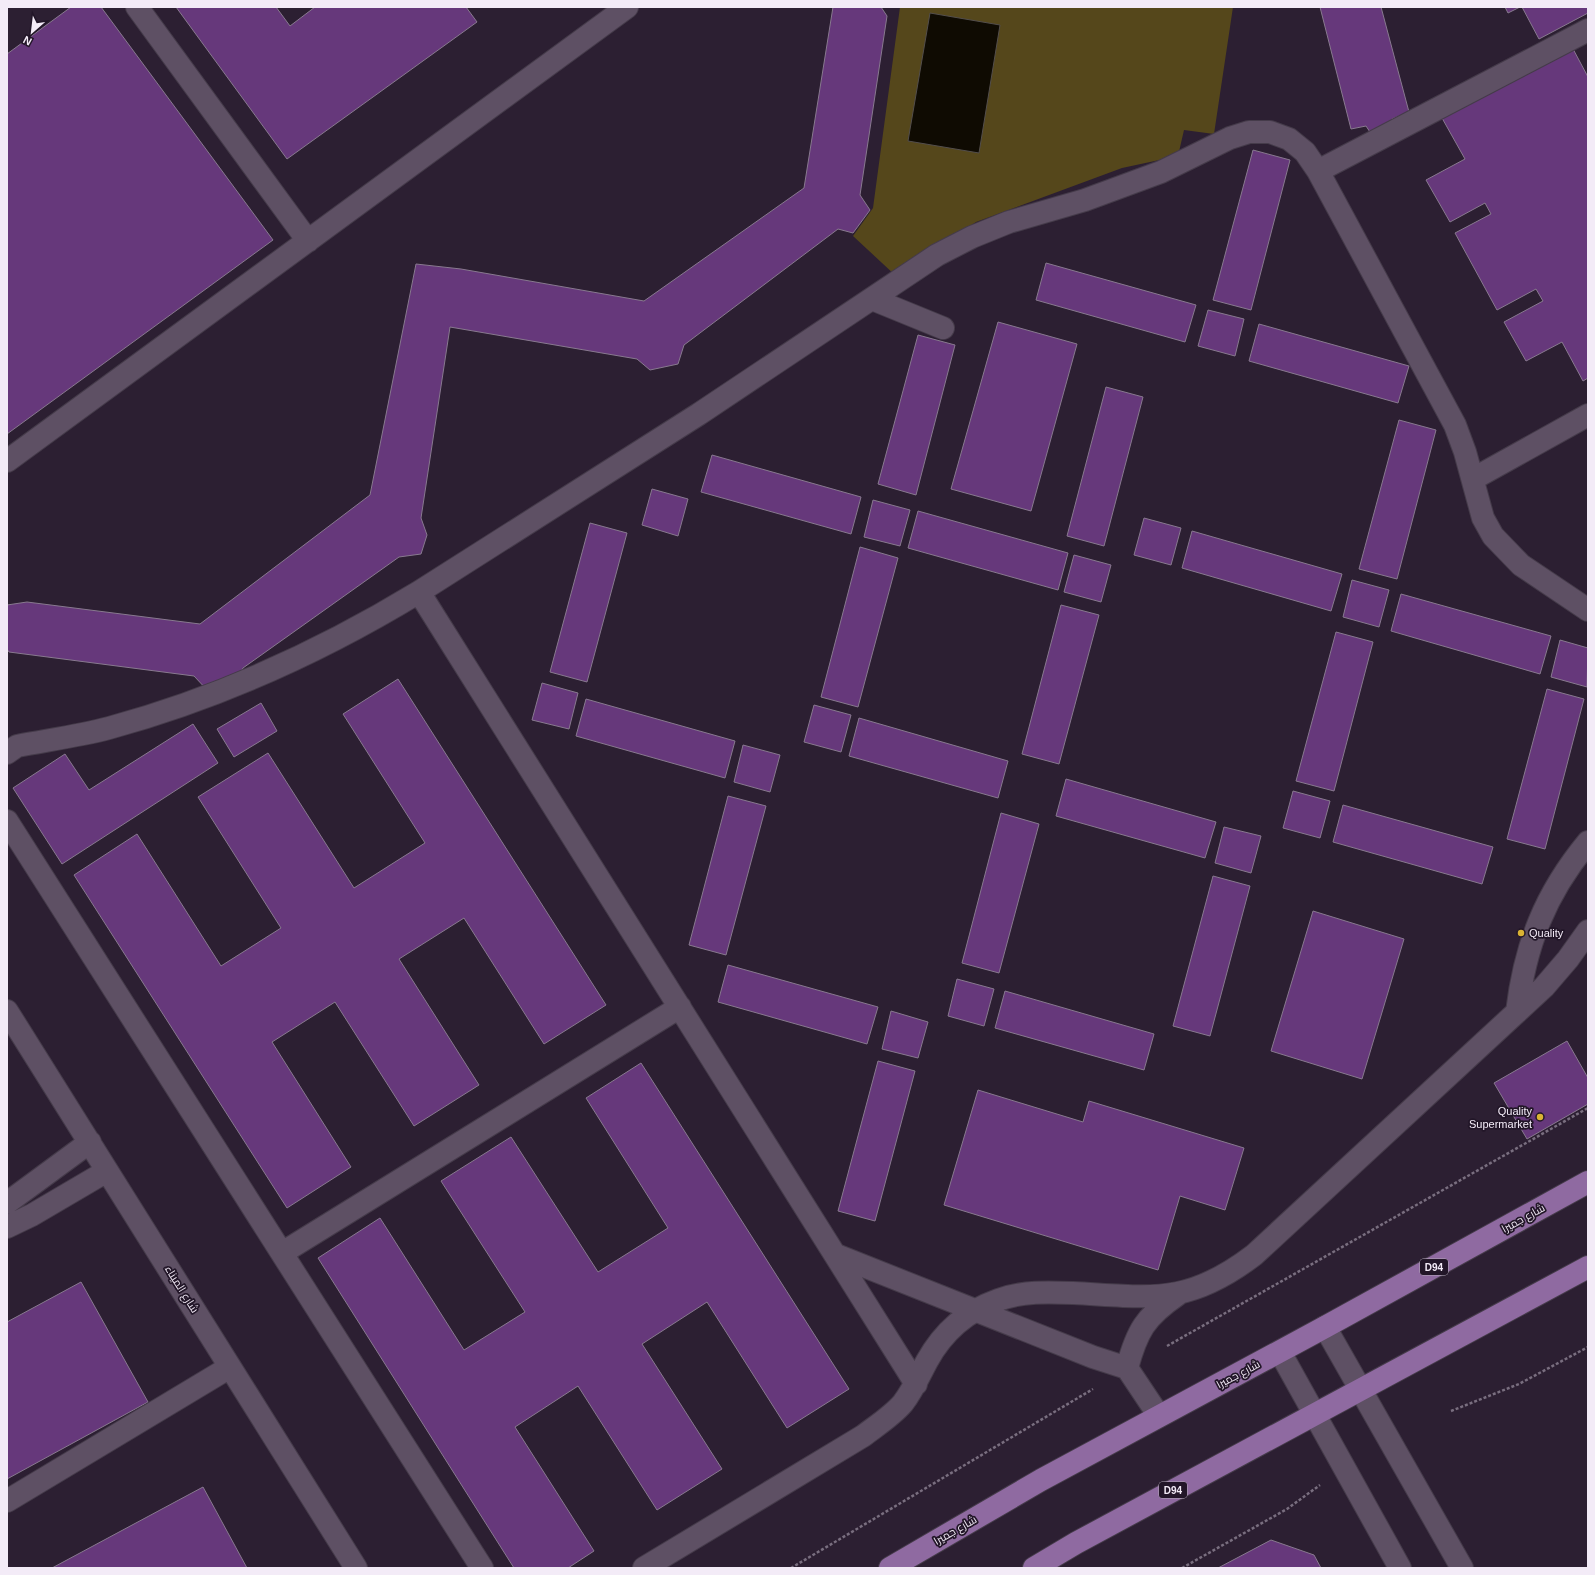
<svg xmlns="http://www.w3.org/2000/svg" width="1595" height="1575" font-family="Arial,Cairo,sans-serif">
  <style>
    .green { fill: #55471b }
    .water { fill: #0f0b02; stroke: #534e4c }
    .building { fill: #66387b; stroke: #88798f }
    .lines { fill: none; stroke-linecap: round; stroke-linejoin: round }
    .minor-casing { stroke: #453b4a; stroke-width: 24 }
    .major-casing { stroke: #453b4a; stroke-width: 24 }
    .path { stroke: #796e7f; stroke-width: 2.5; stroke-dasharray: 3 2; stroke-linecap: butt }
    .minor { stroke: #5e5064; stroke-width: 22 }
    .major { stroke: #8f6aa1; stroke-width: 22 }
    .poi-dot { fill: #dab333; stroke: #221628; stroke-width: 1.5 }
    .labels { text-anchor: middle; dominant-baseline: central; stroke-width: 3.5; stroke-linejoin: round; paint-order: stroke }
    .shield { fill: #221628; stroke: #b4abb9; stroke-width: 1 }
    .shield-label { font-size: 10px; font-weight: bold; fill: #f3ebf7 }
    .poi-label { font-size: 11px; fill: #f3ebf7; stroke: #221628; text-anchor: start }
    .street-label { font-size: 11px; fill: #f3ebf7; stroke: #221628 }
  </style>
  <rect width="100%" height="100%" fill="#2c1f32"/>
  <!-- green -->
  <path class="green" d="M900,7h333l-19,127 -30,-4 -6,26 -56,12 -146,54 -80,54 -43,-40 20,-28z"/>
  <!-- water -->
  <path class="water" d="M930,13l70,12 -21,128 -71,-12z"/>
  <!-- building -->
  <path class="building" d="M71,7h30l172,233 -266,194v-380z
    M176,7h100l14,19 25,-19h151l11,15 -190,137z
    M833,7h48l6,9 -27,179 10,15 -17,23 -15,-4 -154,116 -6,19 -28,6 -13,-11 -187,-32 -29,191 6,17 -6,19 -22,3 -156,111 -7,15 -27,9 -15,-16 -185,-24 -2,-3v-44l20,-3 173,22 170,-129 46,-231 45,5 183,32 160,-113z
    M1320,7h61l28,105 -17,7v9l-20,7 -6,-9 -15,3z
    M1505,7h15l-12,6z
    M1522,7h66v6l-49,26z
    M1572,47l16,30v301l-5,3 -21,-39 -36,19 -22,-39 39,-21 -7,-12 -39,21 -42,-77 36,-19 -6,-11 -35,19 -24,-42 39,-21 -23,-41z
    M1253,150l37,10 -39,150 -38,-10z
    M1046,263l150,42 -11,37 -149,-42z
    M1208,310l36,9 -9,37 -37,-10z
    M998,322l79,22 -46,167 -80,-22z
    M1259,324l150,42 -11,37 -149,-42z
    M918,335l37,10 -39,150 -38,-11z
    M1106,387l37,10 -39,149 -37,-10z
    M1399,420l37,10 -39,149 -38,-10z
    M712,455l149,42 -10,37 -150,-42z
    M652,489l36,10 -10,37 -36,-11z
    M873,500l37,10 -10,36 -36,-9z
    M918,511l150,42 -10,37 -150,-42z
    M1144,518l37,10 -10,37 -37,-10z
    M590,523l37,10 -40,149 -37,-10z
    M1192,531l150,43 -11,37 -149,-43z
    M860,547l38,11 -40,149 -37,-10z
    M1074,555l37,10 -10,37 -37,-10z
    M1352,580l37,10 -10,37 -36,-10z
    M1401,594l150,42 -11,38 -149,-43z
    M1061,605l38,10 -40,149 -37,-10z
    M1336,632l37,10 -39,149 -38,-10z
    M1560,640l28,8 -1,39 -36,-10z
    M398,679l208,326 -62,39 -80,-126 -65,41 80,126 -65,41 -79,-124 -63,40 79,125 -64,41 -213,-333 63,-41 84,132 60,-38 -83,-131 70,-44 86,135 71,-45 -82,-129z
    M542,683l36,10 -9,36 -37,-9z
    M1547,689l37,10 -39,150 -38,-10z
    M586,699l149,42 -10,37 -149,-42z
    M261,703l16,28 -43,26 -17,-28z
    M814,705l37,10 -10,37 -37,-10z
    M859,718l149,43 -10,37 -149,-42z
    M193,724l25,39 -156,101 -49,-76 52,-34 24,36z
    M743,745l37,10 -10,37 -36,-10z
    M1066,779l150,43 -11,36 -149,-42z
    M1293,791l37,10 -10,37 -37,-10z
    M728,796l38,10 -40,149 -37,-10z
    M1343,805l150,42 -11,37 -149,-42z
    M1001,813l38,11 -40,149 -37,-10z
    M1224,827l37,9 -10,37 -36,-10z
    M1213,876l37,10 -40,150 -37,-10z
    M1313,911l91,28 -42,140 -91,-28z
    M728,965l150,42 -11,37 -149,-42z
    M957,979l37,10 -10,37 -36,-10z
    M1005,991l149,43 -10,36 -149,-42z
    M891,1011l37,11 -10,36 -36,-9z
    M1567,1041l21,37v26l-61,35 -33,-56z
    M878,1061l37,10 -40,150 -37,-10z
    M641,1063l208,326 -62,39 -80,-126 -65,42 80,125 -65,41 -79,-124 -63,41 79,124 -26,17h-54l-196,-310 62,-40 84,132 61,-38 -84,-131 70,-44 87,135 70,-44 -82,-130z
    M978,1090l105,32 6,-21 155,47 -19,62 -45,-14 -22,74 -214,-65z
    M81,1282l67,120 -141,77v-157z
    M203,1487l44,81h-195z
    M1271,1540l43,15 7,13h-103z"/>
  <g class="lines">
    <defs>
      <path id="minor" d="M137,7l171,234
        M1318,171l270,-141
        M872,299l71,29
        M7,461l620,-454
        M1473,479l115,-64
        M419,592l497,792
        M7,753l10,-7c31,-6 62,-10 92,-18 110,-30 213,-77 310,-136l280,-178 238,-159 35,-18 37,-15 76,-22 76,-28 69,-34 19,-6h21l19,7 16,13 13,19 137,254 10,27 18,66 10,18 28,29 67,45
        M7,821l475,747
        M7,1011l349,557
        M1517,1012c8,-67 28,-118 71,-170
        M7,1203l83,-61
        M7,1227l25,-12 75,-44
        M282,1253l398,-246
        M836,1255l257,102 34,11 32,48
        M1325,1327l137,241
        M1280,1352l120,216
        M1127,1368c10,-37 18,-51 50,-73
        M7,1501l223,-134
        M644,1568l219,-132c13,-10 29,-20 40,-33 10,-13 16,-27 24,-42 16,-29 40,-50 71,-61 24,-9 51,-8 75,-7 79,4 114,13 181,-38l290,-268 24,-28 20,-28"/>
      <path id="major" d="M890,1568l151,-88 284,-153 263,-145
        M1034,1568l42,-25 512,-276"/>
    </defs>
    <!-- minor casing -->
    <use href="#minor" class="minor-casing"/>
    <!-- major casing -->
    <use href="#major" class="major-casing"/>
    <!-- path -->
    <path class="path" d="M1167,1346l421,-238
      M1451,1411l68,-27 69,-37
      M791,1568l302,-179
      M1182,1568l105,-59 33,-24"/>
    <!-- minor -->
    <use href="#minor" class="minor"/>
    <!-- major -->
    <use href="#major" class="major"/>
  </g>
  <!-- markers -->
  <g class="poi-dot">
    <circle cx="1521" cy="933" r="4"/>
    <circle cx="1540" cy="1117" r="4"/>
  </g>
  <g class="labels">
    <!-- shield labels -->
    <g class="shield">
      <rect x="1420" y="1259" width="28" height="16" rx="3"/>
      <rect x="1159" y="1482" width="28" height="16" rx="3"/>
    </g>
    <g class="shield-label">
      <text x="1434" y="1267">D94</text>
      <text x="1173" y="1490">D94</text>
    </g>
    <!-- poi labels -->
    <g class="poi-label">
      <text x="1529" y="933">Quality</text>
      <text x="1532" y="1111" text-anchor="end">Quality<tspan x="1532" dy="13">Supermarket</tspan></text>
    </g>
    <!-- street labels -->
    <g class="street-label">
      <text transform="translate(1523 1218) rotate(-29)">شارع جميرا</text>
      <text transform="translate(182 1289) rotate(58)">شارع الميناء</text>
      <text transform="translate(1238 1374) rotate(-28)">شارع جميرا</text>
      <text transform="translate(955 1530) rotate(-30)">شارع جميرا</text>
    </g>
  </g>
  <!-- border -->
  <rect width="1595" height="1575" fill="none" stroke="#f3ebf7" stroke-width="16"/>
  <!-- north arrow -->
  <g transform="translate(32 32) rotate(208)" stroke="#221628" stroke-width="3" paint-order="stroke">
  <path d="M0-3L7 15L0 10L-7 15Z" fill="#f3ebf7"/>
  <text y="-6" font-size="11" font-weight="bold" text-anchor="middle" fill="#f3ebf7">N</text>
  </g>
</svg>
